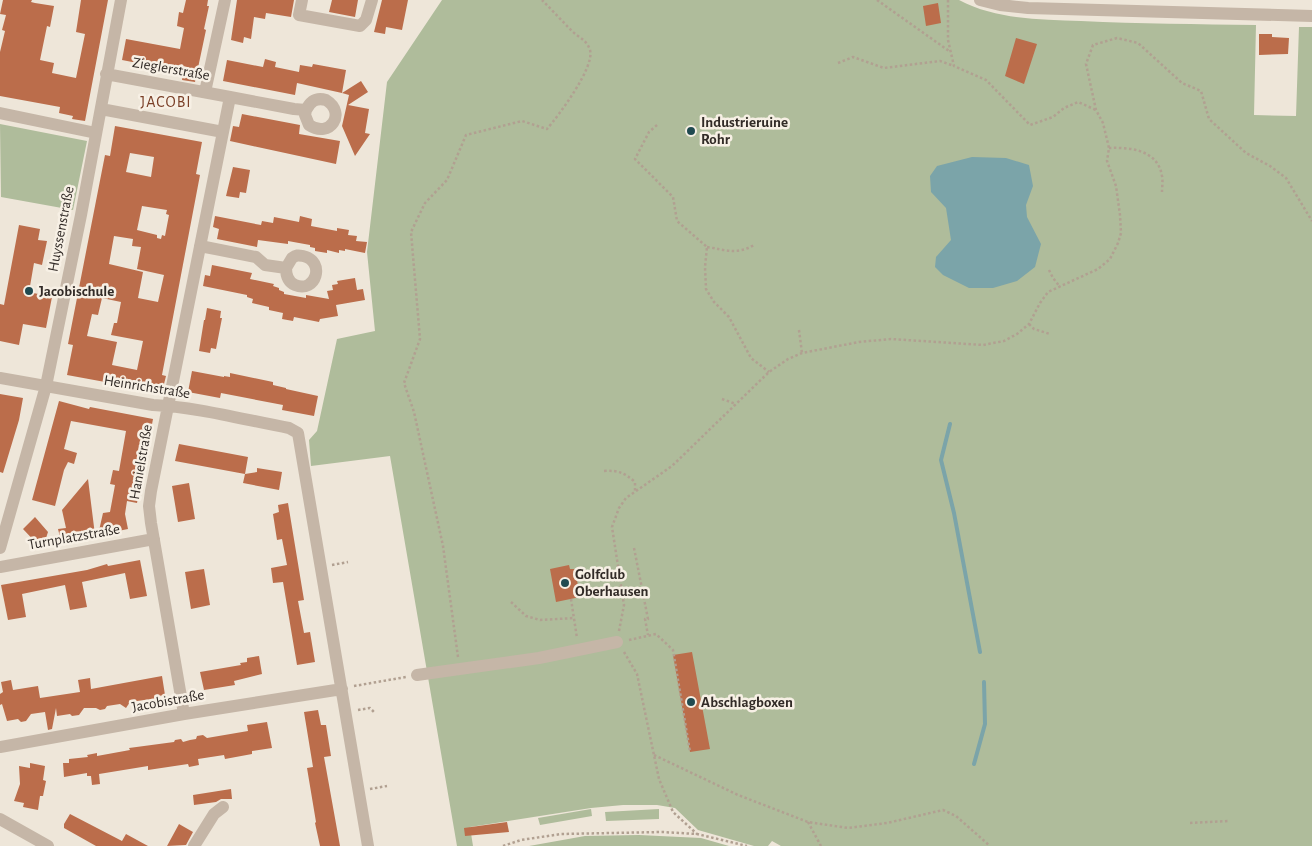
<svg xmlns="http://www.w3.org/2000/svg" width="1312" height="846" font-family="'Alegreya Sans',sans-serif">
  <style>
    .green { fill: #afbc9b }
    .water { fill: #7ba4a9 }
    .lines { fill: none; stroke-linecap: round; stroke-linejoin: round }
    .stream { stroke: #7ba4a9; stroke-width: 4 }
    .building { fill: #bb6d4b; fill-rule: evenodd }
    .path { stroke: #b1a091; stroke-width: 2.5; stroke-dasharray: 2.5 2.5; stroke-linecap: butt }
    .minor { stroke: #c5b6a7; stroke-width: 12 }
    .poi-dot { fill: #204a50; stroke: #f7f0e5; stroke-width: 2 }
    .labels { text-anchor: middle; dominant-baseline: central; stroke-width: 5; stroke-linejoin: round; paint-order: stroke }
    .street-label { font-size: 15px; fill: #322b27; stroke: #f7f0e5 }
    .poi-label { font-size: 15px; font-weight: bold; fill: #322b27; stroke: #f7f0e5; text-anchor: start }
    .neighbourhood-label { font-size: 16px; letter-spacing: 1px; fill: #7a3f27; stroke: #f7f0e5 }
  </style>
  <rect width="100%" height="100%" fill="#eee6d9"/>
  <!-- green -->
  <path class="green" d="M442,0h517c38,20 80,19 122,21 58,3 117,3 175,4l-2,90 42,1 3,-89h13v819h-531l-9,-5 -4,5h-14l-56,-16 -23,-22 -18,-3h-34l-32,3 -121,19 3,19h-16l-67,-390 -79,10 -2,-26 8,-9 20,-92 38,-8 -8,-79 20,-170z
    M0,124l87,17 -14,69 -72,-13z
    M591,809l1,7 -52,9 -2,-7z
    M659,809v10l-53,2 -1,-9z
    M639,835l62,3 28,8h-200l56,-10z"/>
  <!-- water -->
  <path class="water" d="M972,157l34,1 23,7 4,21 -7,19 1,12 14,27 -6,23 -18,14 -24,7h-24l-26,-13 -8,-8 1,-10 15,-17 -5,-32 -15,-16 -1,-16 7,-10z"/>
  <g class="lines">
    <!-- stream -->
    <path class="stream" d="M950,424l-9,36 13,53 26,139
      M974,764l11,-40 -1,-42"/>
  </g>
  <!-- building -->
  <path class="building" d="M3,0h29l-1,2 4,1 19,3 -4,21 -3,-1 -7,34 14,3 -2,10 24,5 9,-44 -9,-2 5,-32h27l-23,121 -13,-2 1,-3 -14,-3 1,-6 -60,-11v-44l5,-21 -3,-1 4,-15 -6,-1z
    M186,0h22l-1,6h2l-5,23 2,1 -11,52 -13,-2 2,-11 -20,-4 -1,3 -41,-8 4,-21 54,10 4,-21 -7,-2 2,-14 4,1z
    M237,0h57l-3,17 -25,-4 -1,6 -11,-2 -3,22 -7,-2 -1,6 -12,-3z
    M332,0h26l-3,17 -26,-5z
    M382,0h26l-6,30 -16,-3 -1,7 -11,-2z
    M938,3l3,20 -15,3 -3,-20z
    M1259,34h13v3l17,1 -1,16 -29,1z
    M1016,38l21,6 -13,40 -19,-8z
    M265,59l11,3 -1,5 24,5 1,-7 12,2 1,-3 33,6 -4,23 -45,-10 -2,12 -72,-14 4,-21 36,7z
    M361,81l7,11 -20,13 21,4 -4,24 5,1 -15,22 -13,-30 7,-31 -7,-2z
    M242,114l58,11 -1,9 41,7 -4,23 -106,-23 3,-15 6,1z
    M115,126l87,16 -6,32 4,1 -38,200 4,1 -3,12 -8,-1 -1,4 -87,-16 6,-30 -5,-1 37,-189 5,1zM130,153l24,4 -3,20 -25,-5zM142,206l25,4 -1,4 3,1 -4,21 -3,-1 -1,4 -4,-1v-3l-20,-5zM114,236l19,3 -1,7 9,1 -4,22 27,6 -6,27 -20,-4 5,-26 -34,-8zM102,298l19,4 -4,21h-3l-3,12 32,6 -6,29 -25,-5 5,-23 -30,-6 5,-22 6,1z
    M233,167l17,3 -4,23 -6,-1 -1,6 -13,-2z
    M215,216l46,9 1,-4 11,2 1,-6 25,5 1,-6 12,3 -1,7 26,5v-3l12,2 -1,5 9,1 -1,5 11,1 -2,11 -20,-4v2l-6,-1v3l-12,-3v3l-12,-2v-3l-5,-1v-2l-22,-4v3l-30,-4 -1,7 -40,-8 2,-10 -6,-2z
    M19,225l21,4 -2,11 9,1 -5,24 -8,-2 -5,29 23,5 -6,31 -23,-4 -4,21 -19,-4v-37l4,1z
    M212,265l40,8 -2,6 24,5 -1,2 6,2v2l5,2v2l22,4v-3l23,4 -2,-8 6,-1 -1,-5 6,-1 -1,-3 18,-3 2,12 6,-1 2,11 -29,5 2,11 -18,3 -1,3 -25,-5 -1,4 -11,-2 1,-6 -14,-3v-3l-17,-4 1,-4 -6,-2v-2l-44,-9 2,-11 5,1z
    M207,308l14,3 -1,7h2l-6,31 -5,-1 -1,5 -11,-2 5,-31h1z
    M192,371l32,6v-1l6,1v-4l43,9v3l13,3v1l32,7 -4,20 -32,-6 1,-5 -62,-12 -1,5 -32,-6z
    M0,394l23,4 -4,22 -16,53 -3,-1z
    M59,401l30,8 1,-2 63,12 -16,84 -10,-2 -2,13 3,15 -30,6 5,-22 7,-1 5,-27 -5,-1 3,-14 6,1 7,-40 -55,-10 -7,28 13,4 -3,11 -6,-2 -4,8 -9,36 -23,-6z
    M179,444l69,13 -3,17 -70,-13z
    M257,468l25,4 -3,18 -36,-7 2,-9 12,-2z
    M88,479l7,56 -34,6 -3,-12 8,-1 -4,-18z
    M189,483l6,36 -17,3 -6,-36z
    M288,503l16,97 -6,1 6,32 6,-1 5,30 -18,3 -14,-83 -10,1 -2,-15 16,-3 -5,-26 -5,1 -4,-26 6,-2 -1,-7z
    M35,517l13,15 -2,6 -5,1 1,10 -19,-20z
    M140,560l7,36 -17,3 -5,-26 -43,9 5,25 -17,3 -5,-25 -43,9 4,23 -18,3 -7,-35 86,-15 20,-6 1,2z
    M569,565l1,4h5l5,28 -24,5 -6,-33z
    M204,569l6,36 -19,4 -6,-37z
    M692,652l18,97 -20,3 -17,-97z
    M259,656l3,18 -28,7 1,4 -31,5 -4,-18 41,-7 -1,-2 7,-1v-4z
    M162,676l3,19 -7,1v2l-28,4 -4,6 -6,-4 -13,2 -2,3 -5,1 -4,-2h-12l-5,7 -7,1 -2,-2 -13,2 -1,-8 -4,21 -4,1 -3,-18 -14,2 -5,7 -5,1 -3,-3 -11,2 -5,-17 -2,1v-11l3,-2 -2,-10 10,-2 2,10 25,-4 2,12 40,-6 -2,-12 12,-2 1,11z
    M318,710l3,15h5l5,31 -7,1 16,89h-20l-5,-23 1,-1 -9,-54 6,-1 -9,-55z
    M267,722l5,26 -20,3v3l-27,5 -1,-4 -26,4 1,6 -10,2 -1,-3 -40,6v-4l-49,8 1,10 -8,1 -1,-9h-4v-3l-23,4 -1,-14h6v-4l19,-2 -1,-2 10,-2v3l33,-6 -1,-2 45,-6 1,-2 6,-1 2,3 7,-2 6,-1 1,-3 6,-1 4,3 41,-7 -1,-6z
    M30,763l15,3 -2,14 3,1 -3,15h-3l-2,14 -15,-3 1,-4 -10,-2 6,-17 -1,-18 11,2z
    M231,789l1,10h-11l-5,3 -22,3 -1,-10z
    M70,814l52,27 4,-7 22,12h-52l-32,-18v-4z
    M507,822l2,10 -44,4 -1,-8z
    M179,824l14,8 -7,13 -19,1z"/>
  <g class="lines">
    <!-- path -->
    <path class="path" d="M877,0l72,51
      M948,0v40l6,26 32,14 44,45 23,-8 11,-9 14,-6 18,8
      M838,63l15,-6 31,11 56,-7 14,5
      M657,125l-8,7 -14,27 38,38 4,24 30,26 -2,20 1,22 8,13 15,15 22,41 18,14
      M1109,148c21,-1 49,2 53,28 1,5 0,11 0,16
      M707,247c19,3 30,8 47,-2
      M1049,270l4,8 7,9
      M1029,324l5,5 16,5
      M799,330l3,23
      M722,399l14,5
      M604,471c14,-1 21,2 31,11v10
      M634,548l14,71h-3l3,16
      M332,565l16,-3
      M571,599l6,39
      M511,602l15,14 14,4 34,-2
      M619,631l5,-26 -12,-78 7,-19 7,-10 46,-32 97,-94 19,-13 14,-6 57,-11 32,-3 92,6 21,-4 13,-7 12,-10 11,-21 8,-11 50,-23 12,-10 8,-16 3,-10 -1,-18 -4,-29 -9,-25 2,-13 -6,-25 -7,-13 -10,-46 7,-19 24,-7 21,5 44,40 19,8 8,28 37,34 24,13 16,12 26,43
      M629,640l27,-6 17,16 17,102
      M624,652l13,22 22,105 14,33 24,22
      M458,657l-15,-111 -29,-134 -10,-29 16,-44 -9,-107 14,-29 22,-23 19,-45 56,-14 25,8c12,-14 48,-62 43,-79 -3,-10 -12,-13 -18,-19 -10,-10 -20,-21 -30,-31
      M354,686l52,-9
      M358,710l12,-2 4,4
      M654,755l84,40 70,27 40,6 39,-5 56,-13 13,6 34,30
      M370,789l17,-3
      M808,822l13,24
      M1190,823l39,-2
      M503,846l18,-6 40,-6 101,-2 35,2 50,12"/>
    <!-- minor -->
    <path class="minor" d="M302,0l-3,15 61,11 6,-6 6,-20
      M980,0l20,5 28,3 284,8
      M106,74l124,23
      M205,92l20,-92
      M101,109l122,23 7,-35 64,12 12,1 -1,5 4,10c21,14 38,-12 17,-25 -10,-3 -16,2 -20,10
      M0,113l96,20
      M200,246l56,11 9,8 21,3c0,8 2,14 9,17 21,9 31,-24 8,-29 -5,-1 -7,-1 -11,2l-6,10
      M0,378l153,27c45,2 92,15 136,23l9,5 70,413
      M0,548l46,-162 35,-171 40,-215
      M0,567l154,-28
      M417,675l122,-17 78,-16
      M184,714l-33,-191 -2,-17 2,-15 72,-359
      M0,747l184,-33 158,-25
      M0,819l48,27
      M194,846l20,-32 9,-7"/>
  </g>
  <!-- markers -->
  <g class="poi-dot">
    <circle cx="691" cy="131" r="5"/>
    <circle cx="29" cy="291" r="5"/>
    <circle cx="565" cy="583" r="5"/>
    <circle cx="691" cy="702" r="5"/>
  </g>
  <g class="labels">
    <!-- street labels -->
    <g class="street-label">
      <text transform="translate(171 69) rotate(10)">Zieglerstraße</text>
      <text transform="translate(61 229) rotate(-79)">Huyssenstraße</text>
      <text transform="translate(147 387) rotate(9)">Heinrichstraße</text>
      <text transform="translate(141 462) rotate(-80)">Hanielstraße</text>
      <text transform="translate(74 537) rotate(-10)">Turnplatzstraße</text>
      <text transform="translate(168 701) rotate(-10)">Jacobistraße</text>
    </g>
    <!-- poi labels -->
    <g class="poi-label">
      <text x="701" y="122">Industrieruine<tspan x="701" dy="17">Rohr</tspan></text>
      <text x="39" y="291">Jacobischule</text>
      <text x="575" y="574">Golfclub<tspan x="575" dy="17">Oberhausen</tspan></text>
      <text x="701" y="702">Abschlagboxen</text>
    </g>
    <!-- neighbourhood labels -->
    <g class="neighbourhood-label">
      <text x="166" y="102">JACOBI</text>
    </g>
  </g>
</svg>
